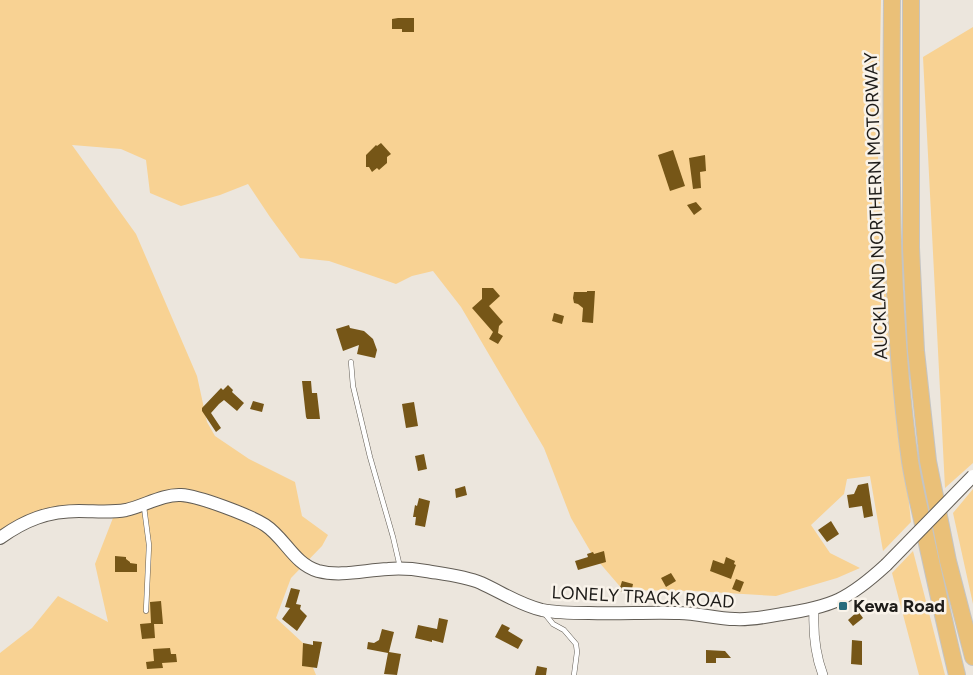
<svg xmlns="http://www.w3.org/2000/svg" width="973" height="675" font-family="Figtree,sans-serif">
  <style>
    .green { fill: #f8d293 }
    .building { fill: #765617 }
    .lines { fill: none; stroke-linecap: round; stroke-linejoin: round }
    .lane-casing { stroke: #625d55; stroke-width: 5.5 }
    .street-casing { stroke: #625d55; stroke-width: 10 }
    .secondary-casing { stroke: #625d55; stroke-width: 14 }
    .highway-casing { stroke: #c4c4c3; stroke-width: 18 }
    .path { stroke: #7e7a74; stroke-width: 1; stroke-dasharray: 5 2.5; stroke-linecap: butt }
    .lane { stroke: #fff; stroke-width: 4.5 }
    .street { stroke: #fff; stroke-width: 9 }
    .secondary { stroke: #fff; stroke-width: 12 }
    .highway { stroke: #eac078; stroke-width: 16 }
    .secondary-bridge-casing { stroke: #625d55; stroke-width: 14; stroke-linecap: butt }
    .secondary-bridge { stroke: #fff; stroke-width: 12 }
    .poi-dot { fill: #276b7c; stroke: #f9f3ea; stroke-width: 2 }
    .labels { text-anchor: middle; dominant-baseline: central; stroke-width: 5; stroke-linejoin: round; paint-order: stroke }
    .street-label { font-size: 18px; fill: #1e1c19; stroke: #f9f3ea }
    .poi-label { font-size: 18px; font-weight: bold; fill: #1e1c19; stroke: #f9f3ea; text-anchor: start }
  </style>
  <rect width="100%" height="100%" fill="#ece6dd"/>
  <!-- green -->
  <path class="green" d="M0,0h881l-3,161 5,93 28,268 -28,29 -13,-75 -23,3 -3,15 -33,31 19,28 30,15 -23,10 -61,18 -83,-5 -70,-1 -31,-36 -21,-36 -27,-70 -83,-141 -28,-36 -21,5 -16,8 -67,-23 -29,-3 -30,-41 -22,-33 -28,11 -39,11 -31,-13 -4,-33 -25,-11 -49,-4 64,89 61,142 10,46 8,14 34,23 46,23 7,34 26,19 -6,11 -31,32 -15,40 27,25 13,32h-316v-22l32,-25 26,-32 50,26 -13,-58 23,-59 -74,4 -44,22z
    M973,27v436l-28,25 -22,-431z
    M973,489v115l-20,-91z
    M913,551l32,124h-26l-27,-102z"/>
  <!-- building -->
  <path class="building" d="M398,18h16v14h-12v-3h-10v-10z
    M381,143l10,11 -4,3v6l-8,7 -2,-2 -5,4 -3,-5h-3v-12l10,-10 1,1z
    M673,150l12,36 -15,5 -12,-36z
    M705,155l1,16 -6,1 1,16 -8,1 -4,-31z
    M696,202l6,7 -8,6 -7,-10z
    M482,288h11l7,8 -11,10 14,16 -4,4 -1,7 5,3 -5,8 -9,-5 4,-7 -21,-24 10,-9z
    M587,291h8l-2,32 -11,-1 1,-14 -5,-4 -4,-1 -1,-5 1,-6h13z
    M554,313l10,3 -2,8 -10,-3z
    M349,325l1,3 14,3 9,8 4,11 -2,8 -18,-4 2,-9 -16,6 -7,-22z
    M302,381h9l1,12h5l3,26h-13l-1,-2z
    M228,385l5,5 -1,2 12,11 -7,8 -13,-11 -5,4 -8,9 10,15 -5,4 -14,-21v-3l19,-20 2,2z
    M253,401l11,3 -2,8 -12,-3z
    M414,402l4,24 -12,2 -4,-24z
    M424,454l3,15 -9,2 -3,-15z
    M868,483l5,33 -9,2 -2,-12 -13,2 -2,-13 7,-1 4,-9z
    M465,486l2,9 -11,3 -1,-9z
    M419,498l11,3 -5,26 -10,-2 1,-8h-3l2,-12 2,1z
    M831,521l8,13 -12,8 -9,-12z
    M604,551l2,11 -28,8 -3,-9 13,-4 -1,-3 6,-2 1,2z
    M115,556l11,1v2l4,3v1l7,1v8h-22z
    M726,557l9,4 -1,3 2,1 -5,14 -21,-8 3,-11 11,4z
    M671,573l5,8 -10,6 -5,-9z
    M736,579l8,3 -4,10 -8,-3z
    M622,581l11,3 -2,10 -12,-3z
    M291,588l9,2 -4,14 5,1 -1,4 7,7 -10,15 -15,-12 8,-11 -5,-1z
    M161,601l2,23h-9l1,14 -13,1 -2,-15 11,-1 -1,-21z
    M858,611l5,7 -10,8 -5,-6z
    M439,618l9,2 -5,23 -11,-3v2l-17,-4 3,-13 19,4z
    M502,624l8,4 -2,3 15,9 -5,9 -23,-12z
    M382,629l12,3 -5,20 12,2 -4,21 -13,-1 4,-21 -21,-4 1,-7 6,1 5,-3z
    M852,640l10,1v24l-11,-1z
    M313,641l9,1 -5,26 -15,-2 1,-23 10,2z
    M170,648l1,6h5l1,8 -15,1 1,5 -16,1 -1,-7 8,-1 -1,-12z
    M706,650l19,1 6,7h-15v5h-10z
    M537,666l10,2 -1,7h-11z"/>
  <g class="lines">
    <defs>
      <path id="lane" d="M351,362l2,24 17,71 23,80 7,30
        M144,507l5,38 -3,66
        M545,614l8,10 11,6 12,14 1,8 -3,23"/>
      <path id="street" d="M814,610c-1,22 1,44 9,65"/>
      <path id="secondary" d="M0,538c25,-18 48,-27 79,-27 16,0 31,2 47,-1 18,-4 37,-16 55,-15 18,1 68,20 84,30 20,13 29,39 53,46 23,6 47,-1 70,-2 13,-1 26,0 38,2 18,3 38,5 55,12 20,9 39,22 61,27 15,3 31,3 47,3 30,1 60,-1 90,0 19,0 37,6 56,6 16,1 31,-2 47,-5 50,-7 67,-15 104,-49"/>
      <path id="highway" d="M892,0c-1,153 -3,309 18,461 4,26 11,52 16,78 10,45 20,91 31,136
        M911,0v248l5,103 12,110 20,100 25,96"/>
    </defs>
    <!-- lane casing -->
    <use href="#lane" class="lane-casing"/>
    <!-- street casing -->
    <use href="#street" class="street-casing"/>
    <!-- secondary casing -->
    <use href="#secondary" class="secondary-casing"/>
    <!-- highway casing -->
    <use href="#highway" class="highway-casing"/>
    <!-- path -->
    <path class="path" d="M876,117l2,-15"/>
    <!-- lane -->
    <use href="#lane" class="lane"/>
    <!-- street -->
    <use href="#street" class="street"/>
    <!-- secondary -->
    <use href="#secondary" class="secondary"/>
    <!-- highway -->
    <use href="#highway" class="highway"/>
    <defs>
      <path id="secondary-bridge" d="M886,565l87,-89"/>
    </defs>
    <!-- secondary-bridge casing -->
    <use href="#secondary-bridge" class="secondary-bridge-casing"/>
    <!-- secondary-bridge -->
    <use href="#secondary-bridge" class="secondary-bridge"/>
  </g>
  <!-- markers -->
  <rect class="poi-dot" x="838" y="601" width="10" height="10" rx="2.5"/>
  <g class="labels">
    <!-- street labels -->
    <g class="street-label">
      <text transform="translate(876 206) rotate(-92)">AUCKLAND NORTHERN MOTORWAY</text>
      <text transform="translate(643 597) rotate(3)">LONELY TRACK ROAD</text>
    </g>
    <!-- poi labels -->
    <g class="poi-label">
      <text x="853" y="606">Kewa Road</text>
    </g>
  </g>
</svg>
